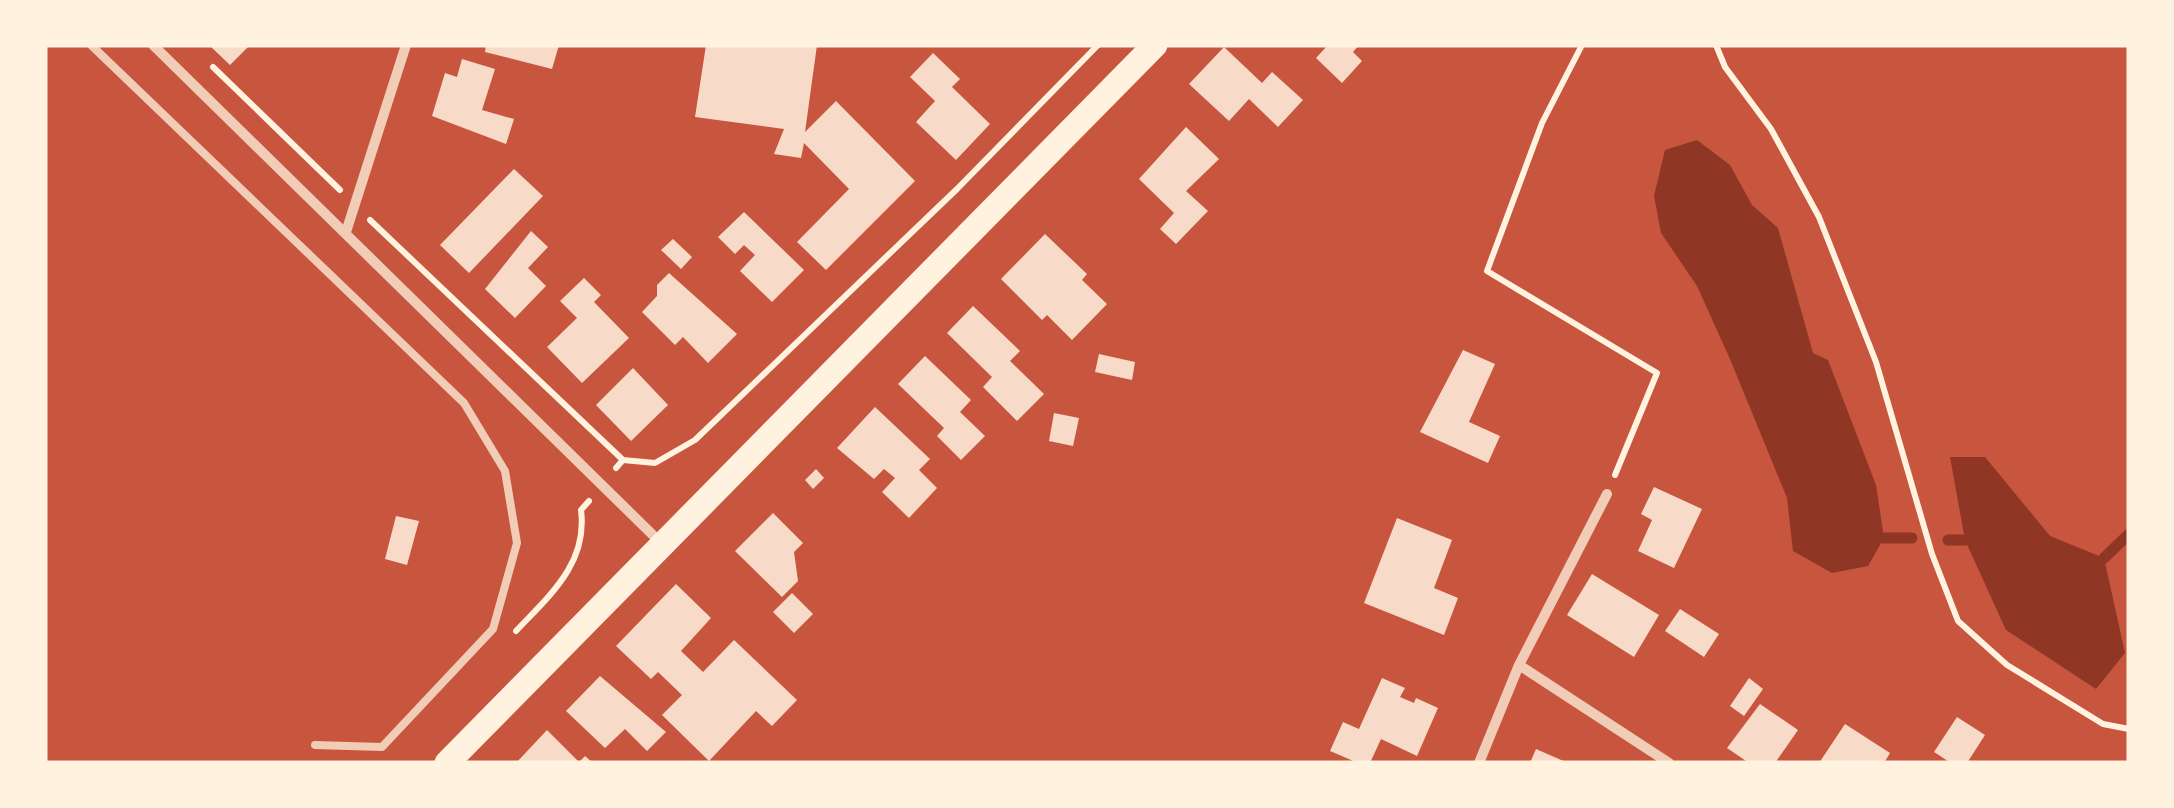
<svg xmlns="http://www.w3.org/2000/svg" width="2174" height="808" font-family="'IBM Plex Sans',sans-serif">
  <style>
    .water { fill: #8f3625 }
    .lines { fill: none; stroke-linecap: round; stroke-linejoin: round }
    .stream { stroke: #8f3625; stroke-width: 11 }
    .building { fill: #f7dbc8 }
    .path { stroke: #fff3e0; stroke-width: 6 }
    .service { stroke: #f1ccb7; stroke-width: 8 }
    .minor { stroke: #f1ccb7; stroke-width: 10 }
    .primary { stroke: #fff3e0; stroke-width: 25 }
  </style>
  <rect width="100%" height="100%" fill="#c8553d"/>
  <!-- water -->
  <path class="water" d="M1697,140l33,25 22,40 26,23 35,125 15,7 48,125 8,53 -16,28 -36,7 -39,-22 -6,-53 -57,-139 -33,-73 -36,-53 -7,-37 11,-46z
    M1950,457h35l65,79 54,22 21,95 -29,36 -90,-59 -41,-90z"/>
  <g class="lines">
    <!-- stream -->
    <path class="stream" d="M1884,538h28
      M1948,540h17
      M2104,558l25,-24"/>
  </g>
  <!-- building -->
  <path class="building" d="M209,45h41l-20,20z
    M486,45h73l-7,24 -67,-17z
    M706,45h111l-12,87 31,-31 79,80 -89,89 -29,-28 52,-53 -45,-46 -3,15 -27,-4 10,-25 -89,-12z
    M1328,45h31l-6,7 9,9 -20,22 -26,-25z
    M1224,47l38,36 10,-11 31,28 -25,27 -29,-28 -20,22 -40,-37z
    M933,53l27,26 -8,8 38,37 -34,36 -40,-38 19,-21 -25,-24z
    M462,59l33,10 -13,41 32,9 -8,25 -74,-28 13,-43 12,4z
    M1186,127l33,32 -33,32 22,20 -32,33 -16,-15 14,-16 -35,-34z
    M514,169l29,27 -74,77 -29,-28z
    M744,212l60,58 -32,32 -32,-31 15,-16 -11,-10 -9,9 -17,-17z
    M531,231l17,16 -20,21 18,18 -31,32 -30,-29z
    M1045,234l42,40 -5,6 25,24 -35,36 -25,-25 -5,5 -41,-41z
    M673,239l19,18 -11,12 -20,-19z
    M669,273l68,61 -29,29 -25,-26 -8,8 -33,-33 15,-16v-11z
    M584,278l17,17 -7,7 35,36 -47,45 -35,-36 30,-29 -17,-17z
    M973,306l47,45 -10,10 34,33 -27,27 -34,-34 9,-10 -45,-44z
    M1463,350l32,14 -26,58 31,14 -12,27 -68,-31z
    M1099,354l36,8 -3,18 -37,-8z
    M925,356l46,44 -11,12 25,24 -24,24 -24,-24 7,-8 -46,-44z
    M633,368l35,37 -37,36 -35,-36z
    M875,407l55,52 -11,11 18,18 -28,30 -27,-26 13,-14 -11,-9 -10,10 -37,-31z
    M1054,413l25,5 -6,28 -24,-5z
    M816,469l8,9 -11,11 -8,-9z
    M1654,487l48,22 -28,59 -36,-17 14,-31 -11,-6z
    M773,513l30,30 -9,9 4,29 -16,16 -47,-46z
    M396,516l23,5 -12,44 -22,-6z
    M1397,518l55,22 -18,48 24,10 -14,37 -80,-32z
    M1592,574l67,41 -25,42 -67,-42z
    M676,584l35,34 -30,33 22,21 31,-32 63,60 -25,26 -16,-15 -47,50 -47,-46 20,-20 -24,-23 -7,7 -35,-33z
    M792,593l21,21 -19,19 -21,-21z
    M1680,609l39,25 -15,23 -39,-26z
    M600,676l66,56 -19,19 -22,-22 -20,19 -39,-37z
    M1382,678l23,10 -5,9 14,6 2,-5 22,10 -21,48 -36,-17 -11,24h-12l-28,-12 13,-29 16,7z
    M1749,678l14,11 -19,27 -14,-10z
    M1760,704l38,26 -23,33h-26l-22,-15z
    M1957,717l28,18 -18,28h-16l-17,-11z
    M1845,724l45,29 -6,10h-65z
    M547,730l32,32 6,-6 8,7h-77z
    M1536,749l32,14h-38z"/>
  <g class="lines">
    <!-- path -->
    <path class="path" d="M1582,45l-40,78 -55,148 170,102 -42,102
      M1716,45l9,22 46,62 48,88 57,145 56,192 26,67 49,44 96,59 26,5
      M213,67l127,123
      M370,220l253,240
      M616,468l7,-8 32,3 40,-23 262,-251 141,-144
      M516,631c34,-36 72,-68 65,-121l8,-9"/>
    <!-- service -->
    <path class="service" d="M91,45l373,358 41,68 12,72 -24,86 -111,118 -67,-2"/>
    <!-- minor -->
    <path class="minor" d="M153,45l507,497
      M346,232l60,-187
      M1519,665l150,98
      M1479,763l40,-98 88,-171"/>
    <!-- primary -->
    <path class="primary" d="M447,763l708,-718"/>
  </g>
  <!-- border -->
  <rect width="2174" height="808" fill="none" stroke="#fff3e0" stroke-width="95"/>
</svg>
